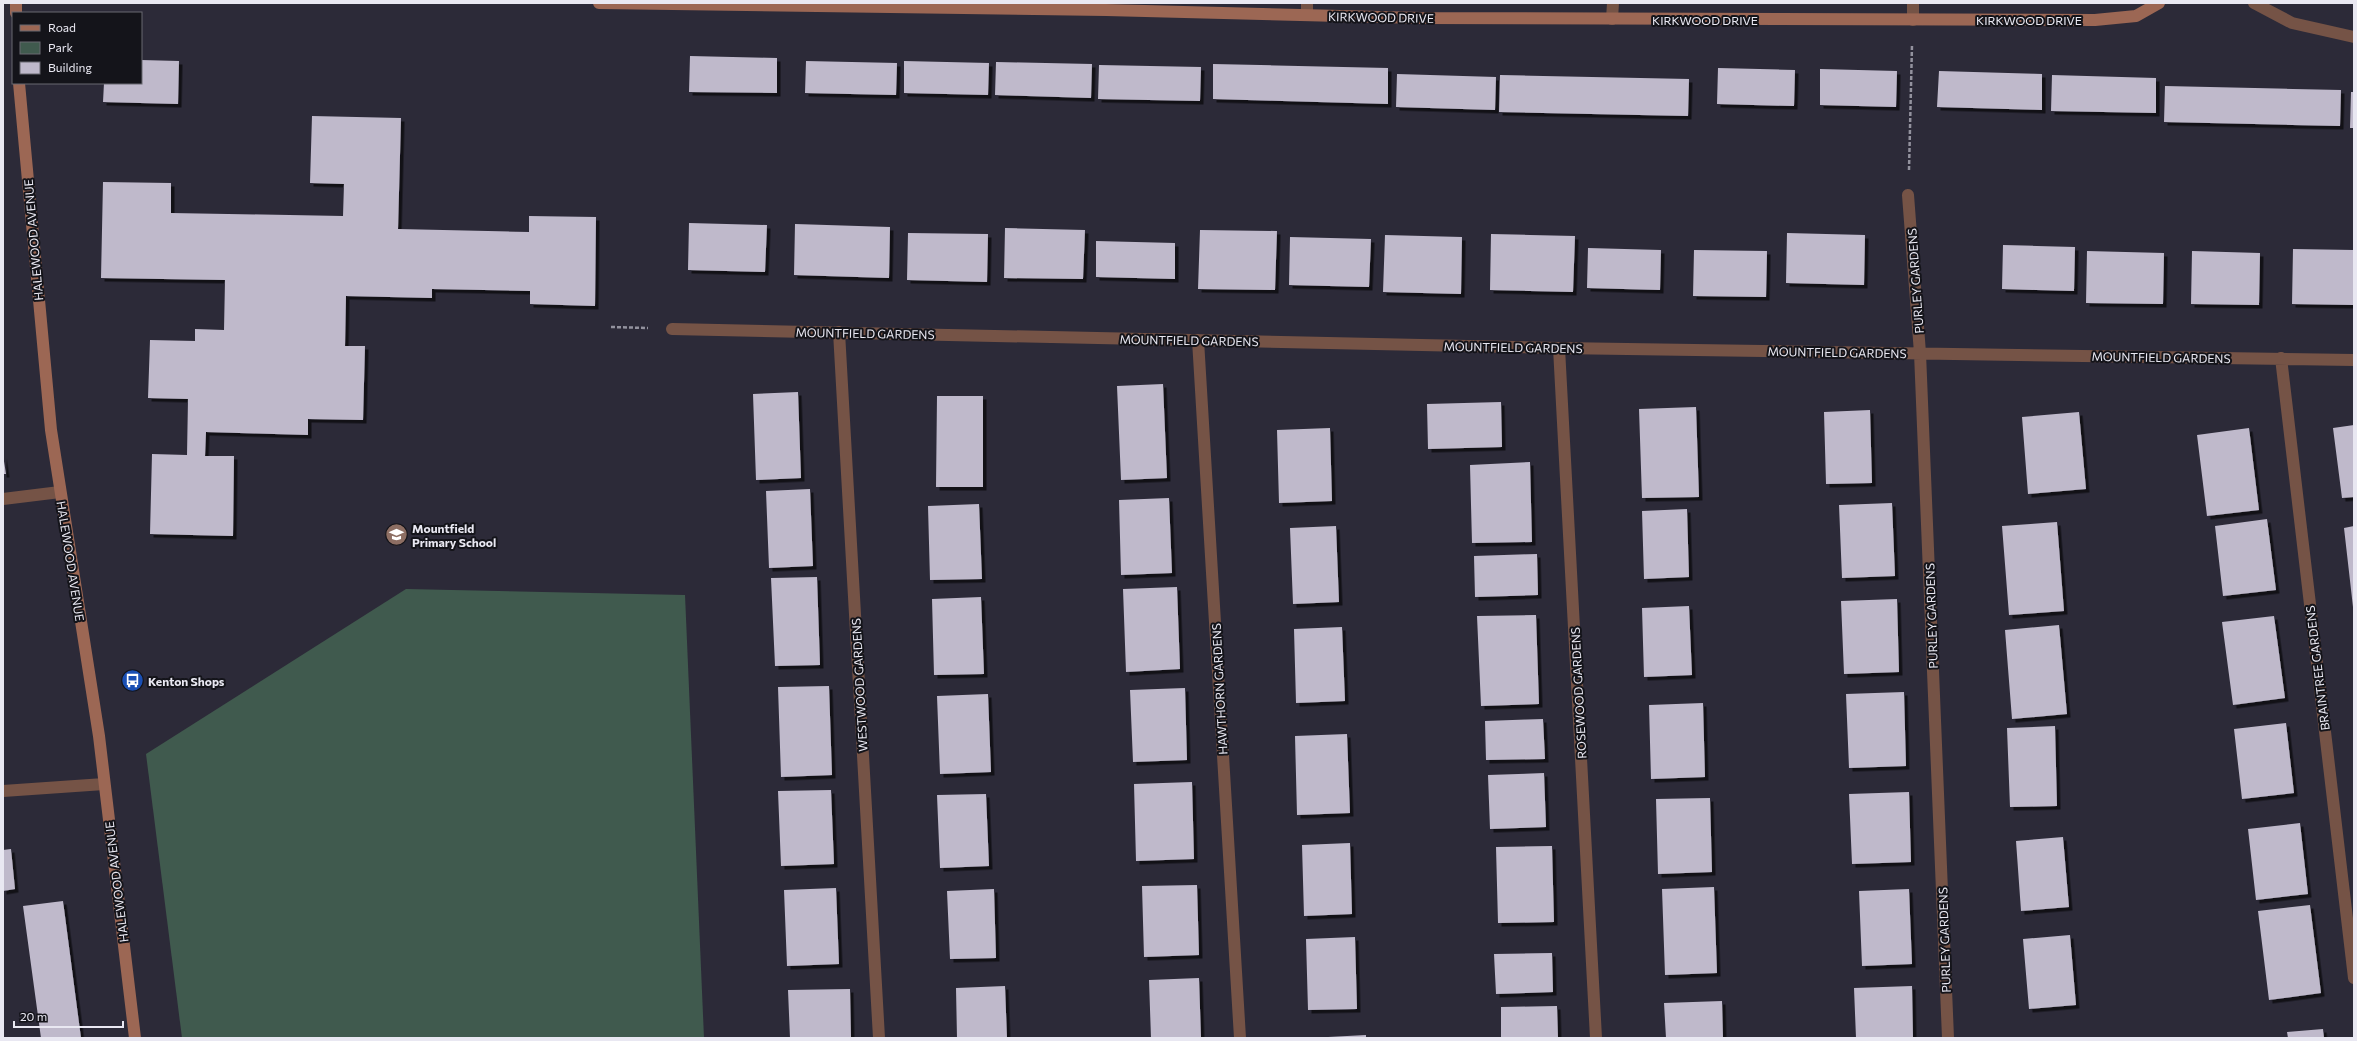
<svg xmlns="http://www.w3.org/2000/svg" width="2357" height="1041" font-family="Commissioner,sans-serif">
  <style>
    .green { fill: #405a4e }
    .building { fill: #bfb9cb; filter: url(#shadow) }
    .lines { fill: none; stroke-linecap: round; stroke-linejoin: round }
    .path { stroke: #93929e; stroke-width: 2.5; stroke-dasharray: 4 2; stroke-linecap: butt }
    .lane { stroke: #755346; stroke-width: 12 }
    .street { stroke: #755346; stroke-width: 12 }
    .secondary { stroke: #9c6754; stroke-width: 12 }
    .labels { text-anchor: middle; dominant-baseline: central; stroke-width: 4; stroke-linejoin: round; paint-order: stroke }
    .street-label { font-size: 12px; fill: #e9e8f2; stroke: #14141a }
    .poi-label { font-size: 12px; font-weight: bold; fill: #e9e8f2; stroke: #14141a; text-anchor: start }
  </style>
  <defs>
    <filter id="shadow"><feDropShadow dx="3.5" dy="3.5" stdDeviation="0" flood-color="#0009"/></filter>
  </defs>
  <rect width="100%" height="100%" fill="#2c2a38"/>
  <!-- green -->
  <path class="green" d="M406,589l279,6 19,443h-522l-36,-284z"/>
  <!-- building -->
  <path class="building" d="M690,56l87,2v35l-88,-1z
    M141,60l38,1 -1,43 -75,-2 1,-19h37z
    M806,61l91,2 -1,32 -91,-2z
    M904,61l85,2 -1,32 -84,-2z
    M996,62l96,2 -1,34 -96,-3z
    M1213,64l175,4v36l-175,-5z
    M1099,65l102,2 -1,34 -102,-2z
    M1718,68l77,2 -1,36 -77,-2z
    M1820,69l77,2 -1,36 -76,-2z
    M1939,71l103,3v36l-105,-3z
    M1397,74l99,3 -1,33 -99,-3z
    M1500,75l189,4 -1,37 -189,-4z
    M2052,75l104,3v35l-105,-2z
    M2165,86l176,4 -1,36 -176,-4z
    M2351,92h3v36h-4z
    M312,116l89,2 -3,111 131,3v-16l67,1 -1,89 -65,-2v-13l-98,-2v9l-86,-2 -1,50h20l-2,74 -55,-1v16l-102,-3 -1,24h29l-1,80 -83,-2 2,-80 35,1 1,-56 -40,-1 2,-58 45,1v-12l29,1 1,-50 -124,-2 2,-96 68,1v30l172,3 1,-32 -34,-1z
    M689,223l78,2 -2,47 -77,-2z
    M795,224l95,3 -1,51 -95,-3z
    M1005,228l80,2 -2,49 -79,-1z
    M1200,230l77,1 -2,59 -77,-1z
    M908,233l80,1 -1,48 -80,-2z
    M1787,233l78,2 -1,50 -78,-2z
    M1491,234l84,2 -2,56 -83,-2z
    M1385,235l77,2 -1,57 -78,-2z
    M1290,237l81,2 -2,48 -80,-2z
    M1096,241l79,2v36l-79,-2z
    M2003,245l72,2 -1,44 -72,-2z
    M1588,248l73,2 -1,40 -73,-2z
    M2293,249l61,1v55l-62,-1z
    M1694,250l73,1 -1,46 -73,-1z
    M2087,251l77,2 -1,51 -77,-1z
    M2192,251l68,2 -1,52 -68,-1z
    M1163,384l4,94 -46,2 -4,-94z
    M798,392l3,86 -45,2 -3,-86z
    M937,396h46v91h-47z
    M1501,402l1,45 -74,2 -1,-45z
    M1696,407l3,90 -57,1 -3,-89z
    M1870,410l2,73 -46,1 -2,-72z
    M2079,412l7,77 -58,5 -6,-77z
    M2354,425v72l-12,1 -9,-70z
    M1330,428l2,73 -53,2 -2,-73z
    M2249,428l10,82 -52,6 -10,-81z
    M3,455l3,19h-3z
    M1530,462l2,80 -60,1 -2,-78z
    M810,489l3,77 -44,2 -3,-77z
    M1169,498l3,75 -51,2 -2,-75z
    M1892,503l3,73 -53,2 -3,-73z
    M979,504l3,75 -52,1 -2,-74z
    M1687,509l2,68 -45,2 -2,-68z
    M2267,519l9,71 -53,6 -8,-70z
    M2057,522l7,89 -55,4 -7,-89z
    M1336,526l3,76 -46,2 -3,-76z
    M2354,526v81h-1l-9,-79z
    M1537,554l1,41 -63,2 -1,-41z
    M817,577l3,88 -45,1 -4,-88z
    M1177,587l3,82 -54,3 -3,-83z
    M981,597l3,77 -50,1 -2,-76z
    M1897,599l2,73 -55,2 -3,-73z
    M1689,606l3,69 -48,2 -2,-69z
    M1536,615l3,89 -58,2 -4,-90z
    M2274,616l11,82 -52,7 -11,-83z
    M2059,625l8,89 -55,5 -7,-89z
    M1342,627l3,74 -49,2 -2,-74z
    M829,686l3,89 -51,2 -3,-90z
    M1185,688l2,72 -54,2 -3,-72z
    M1904,692l2,74 -57,2 -3,-74z
    M988,694l3,78 -51,2 -3,-78z
    M1703,703l2,74 -54,2 -2,-74z
    M1543,719l2,40 -59,1 -1,-39z
    M2286,723l8,70 -52,6 -8,-70z
    M2055,726l2,80 -47,1 -3,-79z
    M1347,734l3,79 -53,2 -2,-79z
    M1544,773l2,54 -56,2 -2,-54z
    M1192,782l2,77 -58,2 -2,-77z
    M831,790l3,74 -53,2 -3,-75z
    M1909,792l2,70 -59,2 -3,-70z
    M986,794l3,72 -49,2 -3,-73z
    M1710,798l2,74 -54,2 -2,-75z
    M2300,823l8,71 -52,6 -8,-71z
    M2063,837l6,70 -48,4 -5,-70z
    M1350,843l2,71 -48,2 -2,-71z
    M1552,846l2,76 -56,1 -2,-76z
    M11,849l4,40 -12,2v-41z
    M1197,885l2,70 -55,2 -2,-71z
    M1714,887l3,86 -52,2 -3,-86z
    M836,888l3,76 -52,2 -3,-76z
    M994,889l2,69 -46,1 -3,-68z
    M1909,889l3,75 -50,2 -3,-75z
    M63,901l18,137h-40l-18,-132z
    M2310,905l11,88 -52,7 -11,-89z
    M2070,935l6,70 -47,4 -6,-70z
    M1355,937l2,72 -49,1 -2,-71z
    M1552,953l1,39 -57,2 -2,-40z
    M1199,978l2,60h-50l-2,-58z
    M1005,986l2,52h-50l-1,-50z
    M1912,986l1,52h-57l-2,-50z
    M850,989l1,49h-61l-2,-48z
    M1722,1001l1,37h-57l-2,-35z
    M1557,1006l1,32h-57v-31z
    M2323,1029l1,9h-36l-1,-6z
    M1366,1035v3h-38v-1z"/>
  <g class="lines">
    <!-- path -->
    <path class="path" d="M1909,170l3,-125
      M611,327l37,1"/>
    <!-- lane -->
    <path class="lane" d="M3,499l57,-7"/>
    <!-- street -->
    <path class="street" d="M2254,3l38,20 62,14
      M1307,15v-12
      M1612,19l1,-16
      M1913,20v-17
      M1908,195l12,158 28,685
      M672,329l887,19 795,12
      M839,332l40,706
      M1198,340l42,698
      M1559,348l37,690
      M2281,358l73,620
      M3,791l101,-7"/>
    <!-- secondary -->
    <path class="secondary" d="M16,3v10
      M599,3l507,7 315,8 674,2 41,-4 23,-13
      M19,83l32,347 48,306 36,302"/>
  </g>
  <!-- icons -->
  <defs>
    <symbol id="school-disc" viewBox="-11 -11 22 22"><circle r="9.5" fill="#8d6e63" stroke="#14141a"/><path d="M0-5L7-2L0 1L-7-2ZM-4 1L0 2.5L4 1V4Q0 6-4 4Z" fill="#fff"/></symbol>
    <symbol id="bus-disc" viewBox="-11 -11 22 22"><circle r="9.5" fill="#1a4fb4" stroke="#14141a"/><path d="M-5-6H5V4H4V6H2V4H-2V6H-4V4H-5ZM-3.5-4V0h7V-4ZM-3.5 1.2v1.5H-2V1.2ZM2 1.2v1.5H3.5V1.2Z" fill="#fff"/></symbol>
  </defs>
  <g fill-rule="evenodd">
    <use href="#school-disc" x="384" y="522" width="25" height="25"/>
    <use href="#bus-disc" x="120" y="668" width="25" height="25"/>
  </g>
  <g class="labels">
    <!-- street labels -->
    <g class="street-label">
      <text transform="translate(1381 17) rotate(1)">KIRKWOOD DRIVE</text>
      <text x="1705" y="20">KIRKWOOD DRIVE</text>
      <text x="2029" y="20">KIRKWOOD DRIVE</text>
      <text transform="translate(33 240) rotate(-95)">HALEWOOD AVENUE</text>
      <text transform="translate(1915 281) rotate(-94)">PURLEY GARDENS</text>
      <text transform="translate(865 333) rotate(1)">MOUNTFIELD GARDENS</text>
      <text transform="translate(1189 340) rotate(1)">MOUNTFIELD GARDENS</text>
      <text transform="translate(1513 347) rotate(1)">MOUNTFIELD GARDENS</text>
      <text transform="translate(1837 352) rotate(1)">MOUNTFIELD GARDENS</text>
      <text transform="translate(2161 357) rotate(1)">MOUNTFIELD GARDENS</text>
      <text transform="translate(71 561) rotate(81)">HALEWOOD AVENUE</text>
      <text transform="translate(1931 616) rotate(-92)">PURLEY GARDENS</text>
      <text transform="translate(2317 668) rotate(-97)">BRAINTREE GARDENS</text>
      <text transform="translate(859 685) rotate(-93)">WESTWOOD GARDENS</text>
      <text transform="translate(1219 689) rotate(-93)">HAWTHORN GARDENS</text>
      <text transform="translate(1578 693) rotate(-93)">ROSEWOOD GARDENS</text>
      <text transform="translate(116 882) rotate(-97)">HALEWOOD AVENUE</text>
      <text transform="translate(1944 940) rotate(-92)">PURLEY GARDENS</text>
    </g>
    <!-- poi labels -->
    <g class="poi-label">
      <text x="412" y="528">Mountfield<tspan x="412" dy="14">Primary School</tspan></text>
      <text x="148" y="681">Kenton Shops</text>
    </g>
  </g>
  <!-- border -->
  <rect width="2357" height="1041" fill="none" stroke="#e9e8f2" stroke-width="8"/>
  <!-- legend -->
  <rect x="12" y="12" width="130" height="72" fill="#14141a" stroke="#696970"/>
  <rect x="20" y="25" width="20" height="6" fill="#9c6754" stroke="#696970"/>
  <text x="48" y="32" font-size="12" fill="#e9e8f2">Road</text>
  <rect x="20" y="42" width="20" height="12" fill="#405a4e" stroke="#696970"/>
  <text x="48" y="52" font-size="12" fill="#e9e8f2">Park</text>
  <rect x="20" y="62" width="20" height="12" fill="#bfb9cb" stroke="#696970"/>
  <text x="48" y="72" font-size="12" fill="#e9e8f2">Building</text>
  <!-- scale -->
  <path d="M14 1021v6h109v-6" fill="none" stroke="#e9e8f2" stroke-width="2"/>
  <text x="20" y="1021" font-size="12" fill="#e9e8f2" stroke="#14141a" stroke-width="3" paint-order="stroke">20 m</text>
</svg>
